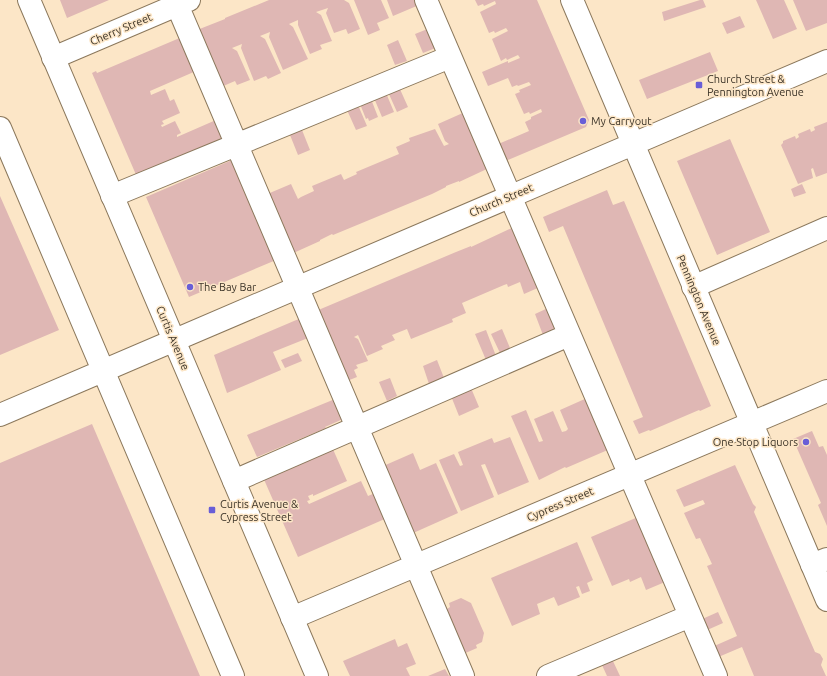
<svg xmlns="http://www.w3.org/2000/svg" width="827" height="676" font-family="Ubuntu,sans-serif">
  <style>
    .building { fill: #dfb7b4 }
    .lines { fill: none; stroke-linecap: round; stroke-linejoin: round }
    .minor-casing { stroke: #8b785c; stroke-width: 24 }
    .major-casing { stroke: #8b785c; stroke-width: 24 }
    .minor { stroke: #fff; stroke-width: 22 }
    .major { stroke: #fff; stroke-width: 22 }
    .poi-dot { fill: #695ed7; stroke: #fce6c7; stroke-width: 1.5 }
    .labels { text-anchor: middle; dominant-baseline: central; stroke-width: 3; stroke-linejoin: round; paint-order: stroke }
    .street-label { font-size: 11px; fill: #3c3428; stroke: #fce6c7 }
    .poi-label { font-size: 11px; fill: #3c3428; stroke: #fce6c7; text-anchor: start }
  </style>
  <rect width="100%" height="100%" fill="#fce6c7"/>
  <!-- building -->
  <path class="building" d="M60,0h49l-42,18z
    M269,0h75l5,3 11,26 -12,5 -2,-5 -12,4 -8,-20 2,-5 -12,4 5,3 11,26 -12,4 2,4 -12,5 -12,-29v-5l-9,4 4,3 15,32 -25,11 -14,-33 1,-5 -10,4 5,3 16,34 -13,6 -2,-3 -12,5 -13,-33 1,-4 -10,4 5,3 13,29 -13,5 -2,-4 -14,6 -24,-57 28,-11v-1z
    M354,0h27l8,18 -12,5 3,7 -12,5z
    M387,0h30l2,5 -26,11z
    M475,0h62l52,120 -3,7 -83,35 -7,-17 33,-14 -4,-9 6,-3v-2l11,-5 -1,-3 -11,5 -1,-2 -5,2 -9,-20 5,-2 -1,-2 12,-5 -2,-3 -11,4 -1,-1 -5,2 -4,-9 -20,8 -6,-14 26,-11v2l12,-5 -2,-3 -11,5 -1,-2 -5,3 -9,-22 16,-8 -2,-3 -11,5 -1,-2 -5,2 -9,-21 16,-8 -1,-3 -11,5 -1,-2 -5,2z
    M700,0h3l3,7 -42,14 -2,-9z
    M756,0h28l13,29 -24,10z
    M793,0h34v23l-21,8z
    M740,16l5,11 -18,7 -5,-11z
    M430,28l8,19 -15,6 -8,-19z
    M182,37l14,34 -46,20 1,4 14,-6 5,12 4,-2 6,14 -18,8 2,3 -3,1 1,2 13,-6 6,12 -4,2v2l39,-17 8,19 -87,38 -45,-104 4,-2 1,2z
    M398,40l9,21 -12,4 -8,-20z
    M710,52l8,19 -71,28 -8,-19z
    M399,87l9,20 -11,5 -9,-20z
    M386,93l8,19 -12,5 -8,-19z
    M371,99l7,18 -9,4 -1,-3 -2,1 -6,-15z
    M358,105l9,21 -11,4 -9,-20z
    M465,112l24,56 -30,14v-1l-13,5v1l-14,7 -99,41 -1,-1 -12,6v1l-31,14 -24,-60 26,-11 7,15 3,-2 13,-6 -2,-5 29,-12 3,6 13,-6 -1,-2 43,-18 -3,-7 14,-6 -1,-3 26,-9 9,17 5,-2 -4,-3 -7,-17z
    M827,122v51l-11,4 -3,-9 -2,1 2,9 -15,6 -17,-39 2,-2v-2l12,-5 1,3 3,-2 -1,-3 12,-5 1,3 4,-2 -1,-3z
    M302,130l8,20 -12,5 -8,-20z
    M730,139l40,93 -53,23 -40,-94z
    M232,160l44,100 -87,37 -43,-100z
    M802,184l4,9 -12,4 -3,-8z
    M607,190l6,15 11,-4 87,205 -11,5 -1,-1 -49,21 -1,-1 -10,4 -6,-13 10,-4 -80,-191 -14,6 -6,-15z
    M0,196l59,134 -59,25z
    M514,227l26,60 -16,7 -4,-12 -12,5 -1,-3 -3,1 -42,18 4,10 -14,6 1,3 -42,17 -4,-10 -15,6 3,5 -14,6 2,3 -16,7 -9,-21 -4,2 4,2 10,22 -12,4 2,3 -4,2 3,7 -10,4 -31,-70 140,-59 15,-6v1z
    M548,308l9,21 -14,6 -8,-21z
    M301,318l7,20 -35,14 8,18 -54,23 -13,-38z
    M502,329l8,19 -10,5 -9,-19z
    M486,330l10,26 -10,4 -11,-26z
    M298,353l4,8 -17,7 -4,-8z
    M437,360l7,18 -15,6 -6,-18z
    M390,378l7,18 -10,5 -8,-19z
    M471,388l8,19 -20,9 -8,-20z
    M587,398l23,51 -44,19 -1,-1 -26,13 -28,-64 15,-6 13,32 4,-1 -9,-22 19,-8 9,21 4,-1 2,-2 -8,-19z
    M335,399l8,20 -18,8 1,1 -69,29 -10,-22z
    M92,424l108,252h-200v-213z
    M812,431l7,16 4,-1 4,9v71l-9,-21 3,-2 -28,-64z
    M510,437l19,45 -31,13 -13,-31 -4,1 13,32 -33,14 -22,-51 15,-6 6,12 3,-1 -5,-13 34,-14 2,5z
    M332,447l15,34 -34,15v-2l-5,2 2,4 -3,1 2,3 52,-23 7,15 7,-3 12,25 -89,39 -36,-82z
    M413,453l7,17 16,-7 22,50 -47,21 -30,-67z
    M735,465l18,39 3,3 -2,5 61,140 5,2 3,5 -2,6 5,11h-72l-12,-29 -26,11 -4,-11 25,-11 -30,-70 5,-2 -12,-26 -4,1 -12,-26 21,-9 -2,-4 -19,7 -8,-17z
    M638,517l27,65 -19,8 -5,-13 -11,5 -1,-3 -17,7 -21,-49z
    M577,542l16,38 -6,3 3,8 -8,3 -3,-8 -3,1 4,10 -22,9 -4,-9 -17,7 3,10 -28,12 -21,-48z
    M461,598l10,5 13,30 -2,9 -6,3 1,3 -16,7 -16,-40 2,-6 3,-2 -1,-4z
    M718,612l5,11 -18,8 -5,-11z
    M395,639l3,8 9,-4 9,21 -10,4 4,8h-60l-7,-15z
    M612,659l8,17h-13l-5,-11z
    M445,669l4,7h-21z"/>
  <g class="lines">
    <defs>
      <path id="minor" d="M175,0l288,676
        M426,0l290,676
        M53,58l136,-58
        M0,128l233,548
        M112,196l338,-139
        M693,287l134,-59
        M0,415l175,-75
        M234,481l335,-146
        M812,565l15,-6
        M292,618l535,-227
        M548,676l142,-60"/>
      <path id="major" d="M29,0l288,676
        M572,0l255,600
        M175,340l652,-279"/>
    </defs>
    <!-- minor casing -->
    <use href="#minor" class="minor-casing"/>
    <!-- major casing -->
    <use href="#major" class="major-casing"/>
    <!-- minor -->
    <use href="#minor" class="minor"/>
    <!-- major -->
    <use href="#major" class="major"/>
  </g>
  <!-- markers -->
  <g class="poi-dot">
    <rect x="695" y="81" width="8" height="8" rx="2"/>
    <circle cx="583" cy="121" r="4"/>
    <circle cx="190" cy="287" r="4"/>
    <circle cx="806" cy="442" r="4"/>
    <rect x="208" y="506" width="8" height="8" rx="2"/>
  </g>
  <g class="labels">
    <!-- street labels -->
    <g class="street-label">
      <text transform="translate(121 29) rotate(-23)">Cherry Street</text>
      <text transform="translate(501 200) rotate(-23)">Church Street</text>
      <text transform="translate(699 300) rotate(67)">Pennington Avenue</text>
      <text transform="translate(173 338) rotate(67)">Curtis Avenue</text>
      <text transform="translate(560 504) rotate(-23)">Cypress Street</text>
    </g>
    <!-- poi labels -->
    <g class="poi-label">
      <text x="707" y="79">Church Street &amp;<tspan x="707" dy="13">Pennington Avenue</tspan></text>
      <text x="591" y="121">My Carryout</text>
      <text x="198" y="287">The Bay Bar</text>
      <text x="798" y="442" text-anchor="end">One Stop Liquors</text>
      <text x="220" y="504">Curtis Avenue &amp;<tspan x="220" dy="13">Cypress Street</tspan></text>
    </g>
  </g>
</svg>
